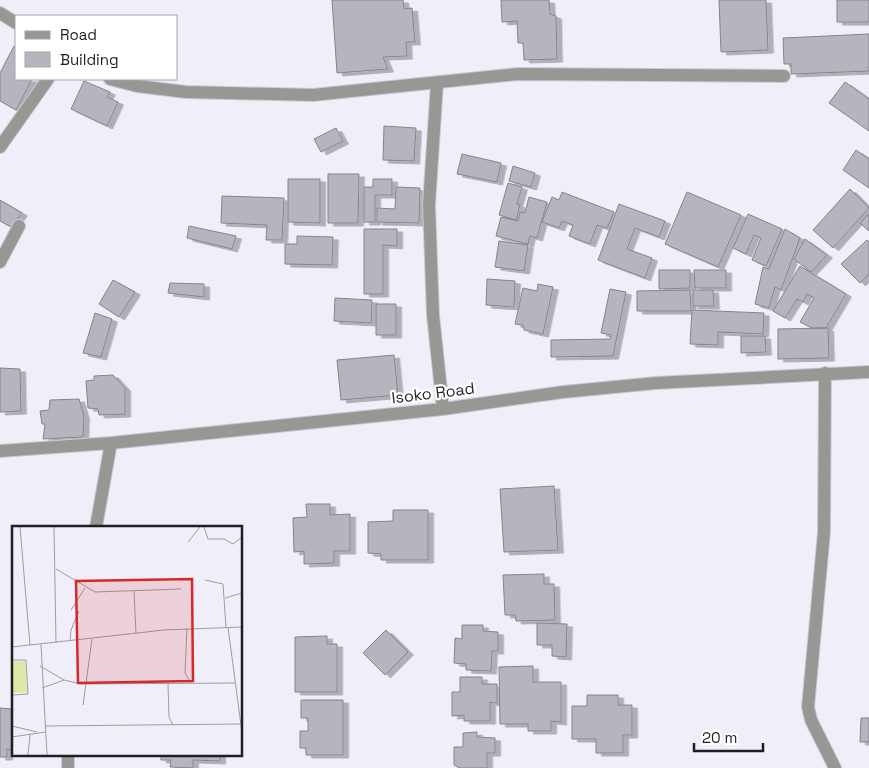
<svg xmlns="http://www.w3.org/2000/svg" width="869" height="768" font-family="'Space Grotesk',sans-serif">
  <style>
    .building { fill: #b6b5be; stroke: #84848d; filter: url(#shadow) }
    .lines { fill: none; stroke-linecap: round; stroke-linejoin: round }
    .minor-casing { stroke: #cacad2; stroke-width: 14 }
    .minor { stroke: #979793; stroke-width: 12 }
    .labels { text-anchor: middle; dominant-baseline: central; stroke-width: 4.5; stroke-linejoin: round; paint-order: stroke }
    .street-label { font-size: 16px; fill: #1f1f22; stroke: #fff }
    .inset-road { fill: none; stroke: #9c9ca3; stroke-width: 1 }
    .view { fill: #d62828; fill-opacity: 0.15; stroke: #d62828; stroke-width: 2.5 }
    .inset-edge { fill: none; stroke: #1f1f22; stroke-width: 2.5 }
  </style>
  <defs>
    <filter id="shadow"><feDropShadow dx="5.5" dy="3" stdDeviation="0" flood-color="#0004"/></filter>
  </defs>
  <rect width="100%" height="100%" fill="#f0eff9"/>
  <!-- building -->
  <path class="building" d="M332,0h71l1,9 8,-1 3,34h-9l1,14 -24,1 5,12 -51,4z
    M501,0h48l1,14 6,2 1,43 -33,1 -1,-17h-5l-1,-22 -15,1z
    M719,0h47l2,50 -47,2z
    M837,0h32v22h-32z
    M869,34v37l-78,3v-10h-7l-1,-26z
    M14,46l2,1v32h16l-16,31 -16,-9v-28z
    M84,81l26,11 -3,5 11,5 -11,24 -36,-17z
    M845,82l24,17v32l-40,-28z
    M384,126l32,2 -2,33 -31,-1z
    M336,128l7,13 -22,11 -7,-13z
    M856,150l13,9v29l-26,-18z
    M462,154l39,9 -4,19 -40,-8z
    M513,166l22,7 -4,14 -22,-6z
    M328,174h31l-1,49h-30z
    M288,179h32v44l-32,-1z
    M373,179h19v16h-17v27h-11v-35h9z
    M508,183l14,4 -5,17 3,1 -4,15 -17,-5z
    M396,187l24,1 -1,35 -42,-1v-14l18,1z
    M850,189l19,19 -36,40 -20,-18z
    M562,192l52,20 -7,16 -10,-3 -7,19 -21,-8 4,-11 -11,-4 -3,7 -17,-6 10,-25 7,3z
    M687,192l54,23 -23,52 -53,-23z
    M222,196l62,2 -2,42h-16l1,-15 -46,-2z
    M529,197l18,5 -10,36 -7,-2 -2,8 -32,-8 5,-19 17,4 2,-9 5,1z
    M0,200l22,13 -11,14 -11,-6z
    M619,204l46,17 -6,16 -24,-9 -8,21 25,9 -7,20 -47,-18z
    M748,214l34,15 -16,37 -14,-6 9,-22 -7,-3 -8,19 -13,-6z
    M869,214v17l-9,-8z
    M189,226l47,10 -4,13 -45,-11z
    M364,229h33v17l-14,-1v49h-19z
    M785,229l15,9 -19,52 -6,-3 -6,21 -14,-4 8,-37 6,2z
    M297,236l36,1 -1,28 -47,-1v-20h12z
    M805,239l22,16 -16,17 -17,-13z
    M867,240l2,2v32l-9,9 -19,-19z
    M499,241l29,4 -4,26 -29,-4z
    M800,266l46,28 -20,34h-14l-12,-6 14,-24 -7,-4 -4,8 -6,-3 -12,19 -12,-7z
    M659,270h31v18l-31,1z
    M694,270h32v18h-31z
    M487,279l28,2 -1,26 -28,-2z
    M113,280l22,12 -16,25 -20,-13z
    M170,283l34,1v13l-36,-4z
    M538,284l15,3 -10,47 -19,-4 -1,-5 -8,-1 8,-36 14,3z
    M610,289l16,3 -13,64 -62,1v-17l59,-1 1,-4 -10,-2z
    M690,290l1,21h-54v-20z
    M693,290h20l1,16h-21z
    M335,298l37,2 -1,23 -37,-2z
    M376,304h20v31h-20z
    M692,310l72,3 -1,21 -45,-2v13l-28,-1z
    M95,313l17,6 -11,38 -18,-4z
    M828,328l1,30 -51,1v-30z
    M741,336h24l1,16 -25,1z
    M394,355l4,40 -57,5 -4,-40z
    M0,368l20,1 1,42 -21,1z
    M113,375l12,13v26l-26,1 -1,-6 -10,-1 -2,-27 8,-1v-4z
    M79,399l5,17 -1,21 -40,2 2,-15h-3l-2,-13 9,-1 1,-10z
    M554,486l4,64 -54,2 -4,-63z
    M306,504h24v11l20,-1v37h-16v12l-30,1v-13l-10,1 -1,-34 14,-1z
    M393,510h35v50h-47v-6l-13,-1v-31l25,-1z
    M544,574v10h10l1,36 -39,1 -1,-6h-10l-2,-40z
    M537,623l30,1 -1,33 -14,-1v-11h-15z
    M462,625h21v6l15,1v19h-6l-1,20 -25,-1v-6l-12,-1 1,-25 7,1z
    M386,630l22,22 -23,23 -22,-22z
    M327,636v8h10v48h-42v-55z
    M533,666v16h28v40l-10,-1v10h-23v-7h-28l-1,-57z
    M460,677h22v7h15v19l-7,-1v19h-26v-6l-12,1v-24h8z
    M587,695h31v10h14v30h-9v18h-27v-14h-24v-33h15z
    M301,700h42v55h-37v-7h-6v-17h8v-13h-7z
    M0,708l14,1v41l-7,-1v8h-7z
    M861,718h8v24h-9z
    M477,732v5l18,1v15h-8v15h-28l-5,-3v-18h9v-14z
    M161,754h59v7l-27,-1v8l-23,-1 1,-7h-10z"/>
  <g class="lines">
    <defs>
      <path id="minor" d="M0,13l16,10
        M110,79l27,7 49,6 127,3 205,-21 266,2
        M437,83l-8,122 4,110 10,94
        M0,147l48,-68
        M0,262l19,-36
        M825,373l-1,159 -16,175 3,13 24,48
        M0,451l111,-8 332,-34 120,-17 93,-9 213,-11
        M96,527l15,-84
        M68,768v-14"/>
    </defs>
    <!-- minor casing -->
    <use href="#minor" class="minor-casing"/>
    <!-- minor -->
    <use href="#minor" class="minor"/>
  </g>
  <g class="labels">
    <!-- street labels -->
    <g class="street-label">
      <text transform="translate(433 393) rotate(-7)">Isoko Road</text>
    </g>
  </g>
  <!-- overview -->
  <g transform="translate(12 526)">
    <rect width="230" height="230" fill="#f0eff9"/>
    <path d="M13,135l2,31 -15,1v-31z" fill="#dee8a5"/>
    <path class="inset-road" d="M8,1l10,118M42,1l2,116M192,1l4,12h16l9,5 9,-7M176,16l12,-15M44,43l39,23 86,-3M193,54l18,4 3,43M122,65l2,43M213,72l17,-5M59,84l14,-22M216,101l14,106M175,102l-2,45 6,10M58,115l1,-11 8,-19M29,118l6,111M0,121l152,-17 78,-3M0,134h14l2,34 -16,1M28,140l24,14M156,158l1,33 4,8M30,162l22,-8 17,4 154,-1M71,179l9,-66M0,200l25,6M33,200l195,-2M0,211l33,-5M16,229l2,-20"/>
    <path class="view" d="M180,53l1,102 -115,2 -2,-102z"/>
    <rect width="230" height="230" class="inset-edge"/>
  </g>
  <!-- legend -->
  <rect x="15" y="15" width="162" height="65" fill="#ffffff" stroke="#a5a5a7"/>
  <rect x="25" y="31" width="25" height="8" fill="#979793" stroke="#a5a5a7"/>
  <text x="60" y="40" font-size="15" fill="#1f1f22">Road</text>
  <rect x="25" y="52" width="25" height="15" fill="#b6b5be" stroke="#a5a5a7"/>
  <text x="60" y="65" font-size="15" fill="#1f1f22">Building</text>
  <!-- scale -->
  <path d="M694 743v8h69v-8" fill="none" stroke="#1f1f22" stroke-width="2.5"/>
  <text x="702" y="743" font-size="15" fill="#1f1f22" stroke="#ffffff" stroke-width="4" paint-order="stroke">20 m</text>
</svg>
